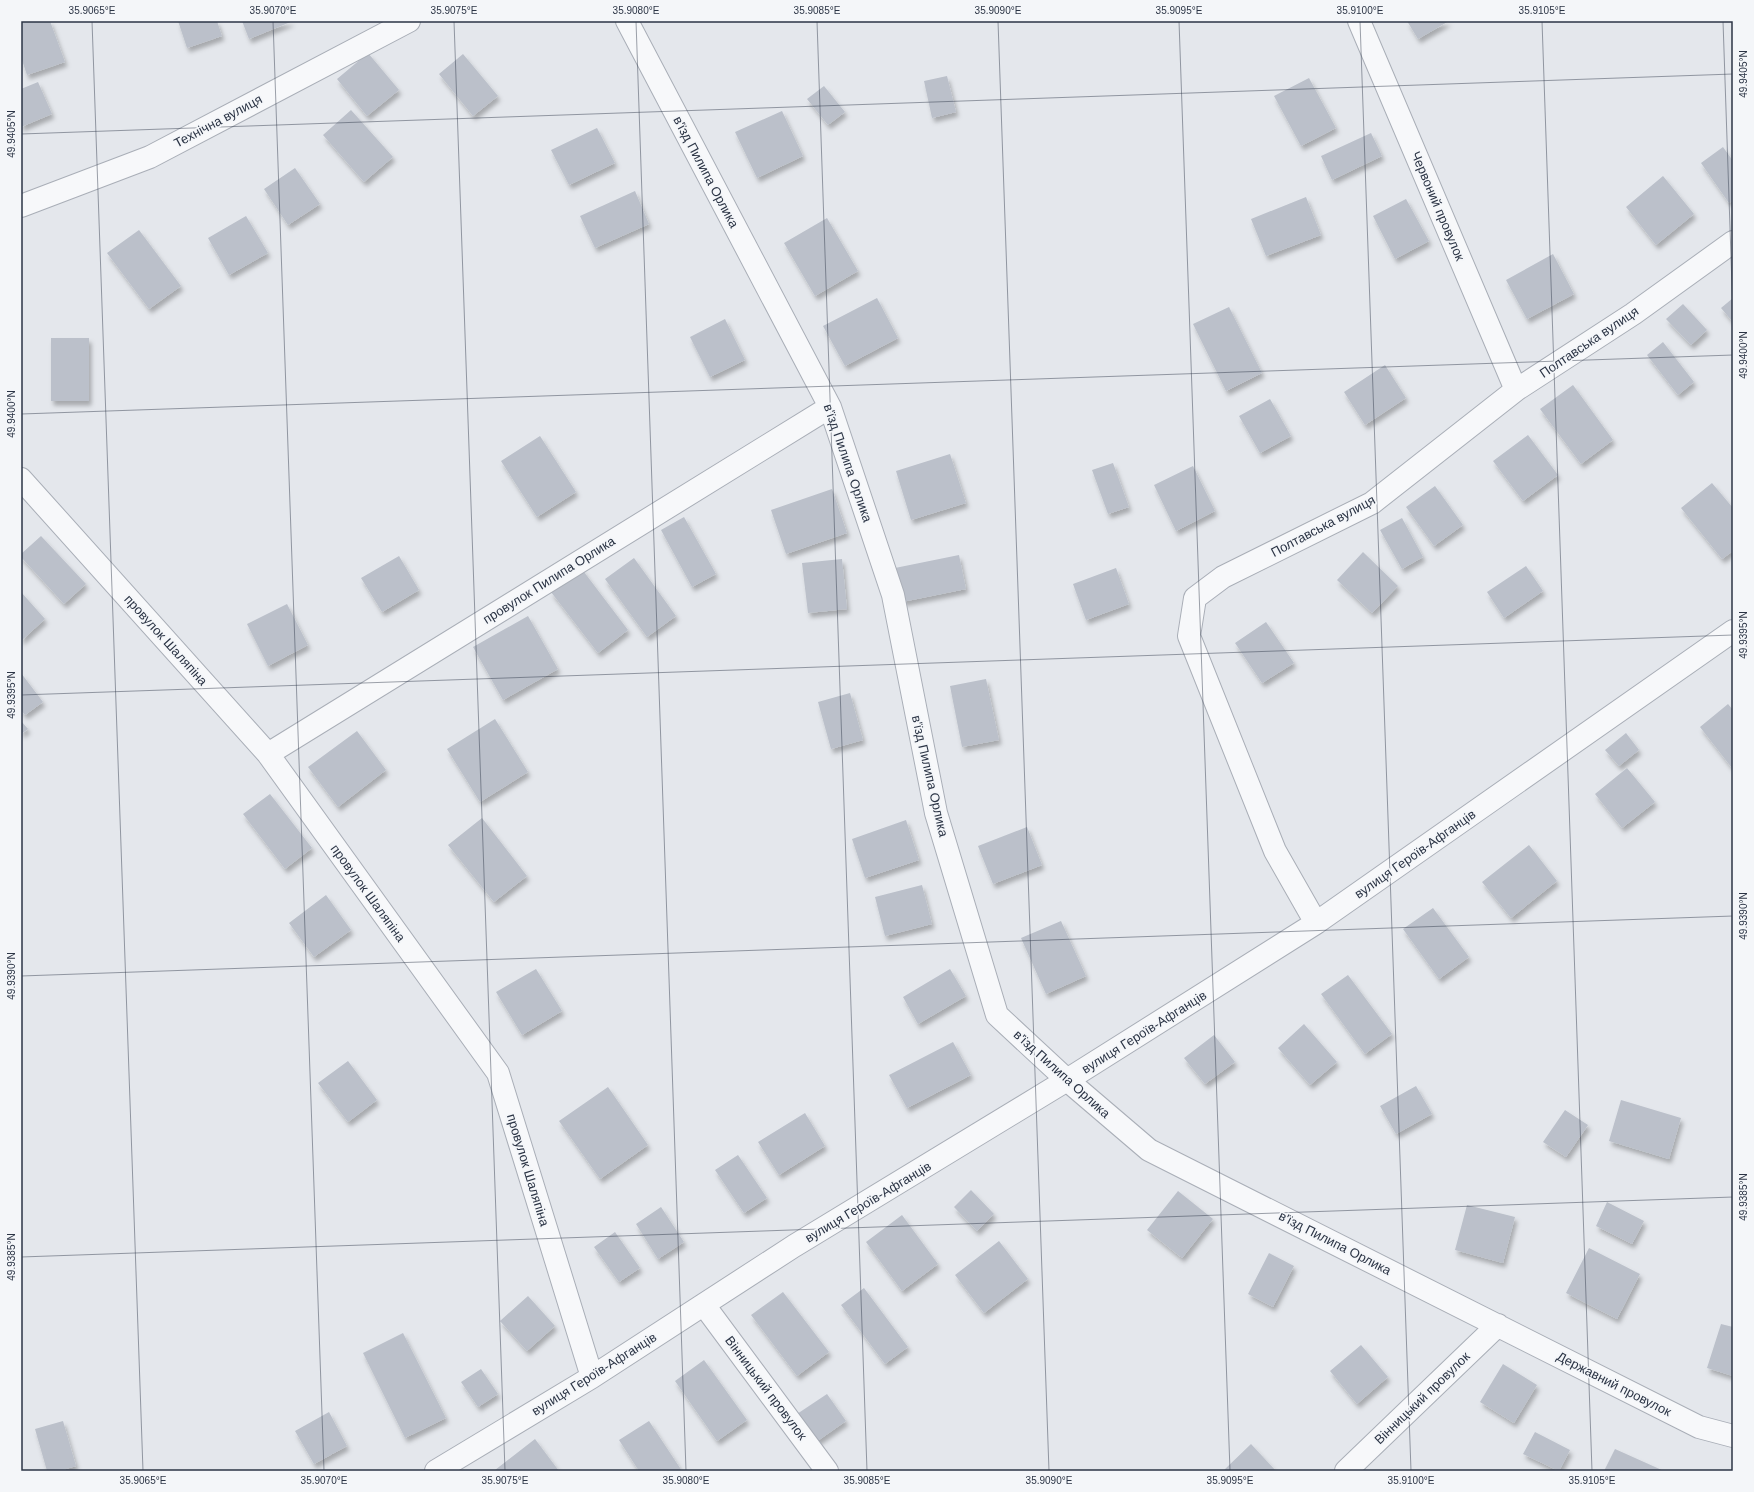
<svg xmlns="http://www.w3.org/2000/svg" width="1754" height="1492" font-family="Helvetica,sans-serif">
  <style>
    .building { fill: #bbc0ca; filter: url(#shadow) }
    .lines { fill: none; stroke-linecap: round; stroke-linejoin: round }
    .minor-casing { stroke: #a9aeb7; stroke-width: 24 }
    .minor { stroke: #f7f8fa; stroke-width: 22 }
    .ticks { fill: none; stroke: #2b3445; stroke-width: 1; stroke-opacity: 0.45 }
    .labels { text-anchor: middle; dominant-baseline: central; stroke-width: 3.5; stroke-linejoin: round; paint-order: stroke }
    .street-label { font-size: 13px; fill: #2b3445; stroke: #f4f6f9 }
    .neatline { fill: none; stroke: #2b3445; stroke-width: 1.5 }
    .ticks-label { font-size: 10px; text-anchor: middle; fill: #2b3445 }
  </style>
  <defs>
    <filter id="shadow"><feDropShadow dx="2.5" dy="4.5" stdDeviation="2" flood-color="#0004"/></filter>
  </defs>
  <rect width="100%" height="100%" fill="#e4e7ec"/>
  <!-- building -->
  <path class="building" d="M21,21h29l15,41 -38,13 -6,-18z
    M178,21h39l5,15 -35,12z
    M242,21h51l-44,18z
    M1407,21h42l-31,18z
    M368,53l31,37 -32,26 -30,-37z
    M463,54l35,42 -25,20 -34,-42z
    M947,76l9,36 -24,6 -8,-37z
    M1309,78l27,50 -35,18 -27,-50z
    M38,82l14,32 -31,13v-38z
    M824,86l21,26 -17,13 -21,-26z
    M351,110l42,47 -29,25 -41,-47z
    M782,111l21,45 -46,22 -22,-46z
    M597,128l18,35 -46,22 -18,-35z
    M1371,133l11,23 -50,24 -11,-24z
    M1723,147l10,14v39l-4,3 -28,-40z
    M295,168l25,36 -32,21 -24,-36z
    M1663,176l31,38 -38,31 -30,-38z
    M635,191l14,33 -54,24 -15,-32z
    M1306,197l15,38 -55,21 -15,-37z
    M1406,199l23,42 -34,18 -22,-43z
    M246,216l22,37 -39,22 -21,-37z
    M827,218l31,53 -43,25 -31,-53z
    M139,230l42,56 -32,23 -42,-56z
    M1553,254l21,40 -47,25 -21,-39z
    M877,298l21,40 -53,28 -22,-40z
    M1733,298v24l-12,-14z
    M1683,304l24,26 -16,15 -25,-26z
    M1229,307l33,66 -36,18 -33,-67z
    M725,319l20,41 -35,17 -20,-40z
    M51,338h38v63h-38z
    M1663,342l31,40 -16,13 -31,-40z
    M1385,365l21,33 -41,27 -21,-33z
    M1573,385l40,55 -32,24 -41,-55z
    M1270,399l21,37 -31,17 -21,-37z
    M1528,435l30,40 -35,26 -30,-40z
    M540,436l36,56 -39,25 -36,-56z
    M950,454l16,49 -55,17 -15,-49z
    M1113,463l16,44 -21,7 -16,-44z
    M1193,466l22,45 -39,20 -22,-46z
    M1712,483l21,25v43l-11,8 -41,-51z
    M1435,486l28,39 -29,21 -28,-39z
    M832,489l15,44 -61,21 -15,-44z
    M684,517l32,57 -24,13 -31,-57z
    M1402,518l21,39 -21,12 -22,-39z
    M41,536l45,48 -22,20 -43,-47v-3z
    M1363,552l35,34 -26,27 -35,-33z
    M959,555l7,34 -64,13 -7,-34z
    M399,556l20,34 -37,22 -21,-34z
    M634,558l42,58 -29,21 -42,-58z
    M842,559l5,50 -39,4 -6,-50z
    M1526,566l17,25 -39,27 -17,-26z
    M581,568l47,62 -30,23 -47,-61z
    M1116,568l13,36 -43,16 -13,-36z
    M21,592l24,27 -24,22z
    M287,604l21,41 -40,21 -21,-42z
    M528,616l30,53 -55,31 -30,-53z
    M1266,622l28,41 -32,20 -27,-40z
    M21,673l22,29 -18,13 -4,-5z
    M986,679l13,61 -37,7 -12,-61z
    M850,693l13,47 -32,9 -13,-47z
    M1728,704l5,6 -1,58 -32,-41z
    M495,719l33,53 -48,30 -33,-53z
    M21,721l7,8 -7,5z
    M357,731l29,39 -48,37 -30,-40z
    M1626,733l13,17 -20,16 -14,-16z
    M1627,768l28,34 -33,26 -27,-34z
    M270,794l42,54 -27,21 -42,-55z
    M482,818l45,58 -33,26 -46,-57z
    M906,820l13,40 -54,18 -13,-39z
    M1027,827l15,38 -49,19 -15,-38z
    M1529,845l28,36 -46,37 -29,-36z
    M922,885l10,39 -47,12 -10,-39z
    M326,895l25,35 -37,27 -25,-34z
    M1433,908l36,49 -30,22 -36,-50z
    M1061,921l25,55 -40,18 -25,-56z
    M536,969l26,42 -40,24 -26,-43z
    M950,969l16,27 -48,28 -15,-27z
    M1348,975l44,59 -27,20 -44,-60z
    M1304,1024l33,38 -27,23 -32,-37z
    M1214,1035l21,27 -30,22 -21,-26z
    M953,1042l18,33 -64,33 -18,-33z
    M348,1061l29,39 -29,22 -30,-39z
    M1416,1086l16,28 -36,20 -16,-28z
    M608,1087l40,58 -48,34 -41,-58z
    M1621,1100l60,18 -12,41 -60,-18z
    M1565,1110l23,15 -22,32 -23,-15z
    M805,1113l20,33 -46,29 -21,-33z
    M738,1155l29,43 -23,15 -29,-43z
    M971,1190l23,24 -17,17 -23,-24z
    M1178,1191l35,28 -31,39 -35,-28z
    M1607,1202l37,19 -12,23 -36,-18z
    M1467,1205l48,12 -12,46 -48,-13z
    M661,1207l23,35 -26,17 -22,-35z
    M902,1215l36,49 -36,27 -36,-49z
    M615,1232l25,36 -21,14 -25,-35z
    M999,1241l29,38 -44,34 -29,-38z
    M1589,1248l51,26 -23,45 -51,-26z
    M1269,1253l25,13 -21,41 -25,-13z
    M864,1288l44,59 -23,17 -44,-59z
    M783,1292l46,60 -32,24 -46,-61z
    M528,1296l27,30 -28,25 -27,-30z
    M1721,1324l12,3v49l-26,-8z
    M403,1333l43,85 -41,20 -42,-85z
    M1361,1345l27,32 -31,27 -27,-33z
    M704,1360l43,60 -30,21 -42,-60z
    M1503,1364l34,21 -23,38 -34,-21z
    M481,1369l17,25 -20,13 -17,-25z
    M827,1394l19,27 -30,21 -19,-28z
    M329,1412l18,34 -33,18 -19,-33z
    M63,1421l13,45 -17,5h-12l-12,-42z
    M649,1421l33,50h-43l-20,-31z
    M1535,1432l35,18 -11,21 -36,-17z
    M535,1439l24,32h-63l-1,-1z
    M1251,1444l25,27h-53z
    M1615,1449l49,22h-60z"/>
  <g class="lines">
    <defs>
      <path id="minor" d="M627,21l203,386 63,188 43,218 61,202 70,65 82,70 550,277 34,9
        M1359,21l157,369
        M21,206l129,-49 259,-136
        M21,479l247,275 230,319 94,304
        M268,754l562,-347
        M1316,923l-41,-72 -86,-215 6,-38 28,-21 149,-74 144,-113 117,-76 100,-72
        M704,1305l123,166
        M436,1471l156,-94 202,-131 273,-166 249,-157 417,-292
        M1346,1471l152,-146"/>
    </defs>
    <!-- minor casing -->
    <use href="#minor" class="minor-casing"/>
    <!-- minor -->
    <use href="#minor" class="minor"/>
  </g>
  <!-- ticks -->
  <path class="ticks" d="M92,21l51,1450M273,21l51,1450M454,21l51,1450M636,21l50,1450M817,21l50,1450M998,21l51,1450M1179,21l51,1450M1360,21l51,1450M1542,21l50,1450M1723,21l10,295M21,134l1712,-60M21,414l1712,-59M21,695l1712,-60M21,976l1712,-60M21,1257l1712,-60"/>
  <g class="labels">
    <!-- street labels -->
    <g class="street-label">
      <text transform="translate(218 121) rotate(-28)">Технічна вулиця</text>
      <text transform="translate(706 172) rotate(62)">в'їзд Пилипа Орлика</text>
      <text transform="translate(1438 206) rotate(67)">Червоний провулок</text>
      <text transform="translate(1589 342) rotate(-34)">Полтавська вулиця</text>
      <text transform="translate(848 463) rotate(71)">в'їзд Пилипа Орлика</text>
      <text transform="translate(1323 526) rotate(-28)">Полтавська вулиця</text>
      <text transform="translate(549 580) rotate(-32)">провулок Пилипа Орлика</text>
      <text transform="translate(166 640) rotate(48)">провулок Шаляпіна</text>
      <text transform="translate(930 776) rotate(77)">в'їзд Пилипа Орлика</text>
      <text transform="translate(1415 854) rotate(-35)">вулиця Героїв-Афганців</text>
      <text transform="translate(368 893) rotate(54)">провулок Шаляпіна</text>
      <text transform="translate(1144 1032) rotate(-32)">вулиця Героїв-Афганців</text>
      <text transform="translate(1062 1074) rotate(42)">в'їзд Пилипа Орлика</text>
      <text transform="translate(528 1170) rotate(73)">провулок Шаляпіна</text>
      <text transform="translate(868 1202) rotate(-31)">вулиця Героїв-Афганців</text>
      <text transform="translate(1335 1243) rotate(27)">в'їзд Пилипа Орлика</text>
      <text transform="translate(594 1374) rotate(-32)">вулиця Героїв-Афганців</text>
      <text transform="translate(1614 1384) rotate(27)">Державний провулок</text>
      <text transform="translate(766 1388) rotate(53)">Вінницький провулок</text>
      <text transform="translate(1422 1398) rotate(-44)">Вінницький провулок</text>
    </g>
  </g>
  <!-- border -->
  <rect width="1754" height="1492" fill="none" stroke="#f4f6f9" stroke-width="44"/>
  <rect x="22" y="22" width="1710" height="1448" class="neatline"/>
  <g class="ticks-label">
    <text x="92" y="14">35.9065°E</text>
    <text x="273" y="14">35.9070°E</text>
    <text x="454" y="14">35.9075°E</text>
    <text x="636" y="14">35.9080°E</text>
    <text x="817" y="14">35.9085°E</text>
    <text x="998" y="14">35.9090°E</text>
    <text x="1179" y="14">35.9095°E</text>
    <text x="1360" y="14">35.9100°E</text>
    <text x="1542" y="14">35.9105°E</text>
    <text transform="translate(1743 74) rotate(-90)" y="4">49.9405°N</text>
    <text transform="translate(11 134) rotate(-90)" y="4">49.9405°N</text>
    <text transform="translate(1743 355) rotate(-90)" y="4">49.9400°N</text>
    <text transform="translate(11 414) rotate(-90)" y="4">49.9400°N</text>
    <text transform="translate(1743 635) rotate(-90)" y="4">49.9395°N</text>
    <text transform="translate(11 695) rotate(-90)" y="4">49.9395°N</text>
    <text transform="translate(1743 916) rotate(-90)" y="4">49.9390°N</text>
    <text transform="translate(11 976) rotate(-90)" y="4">49.9390°N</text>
    <text transform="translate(1743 1197) rotate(-90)" y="4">49.9385°N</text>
    <text transform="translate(11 1257) rotate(-90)" y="4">49.9385°N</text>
    <text x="143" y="1484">35.9065°E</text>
    <text x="324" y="1484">35.9070°E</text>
    <text x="505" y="1484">35.9075°E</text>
    <text x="686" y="1484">35.9080°E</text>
    <text x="867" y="1484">35.9085°E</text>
    <text x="1049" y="1484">35.9090°E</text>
    <text x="1230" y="1484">35.9095°E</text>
    <text x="1411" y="1484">35.9100°E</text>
    <text x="1592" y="1484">35.9105°E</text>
  </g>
</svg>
